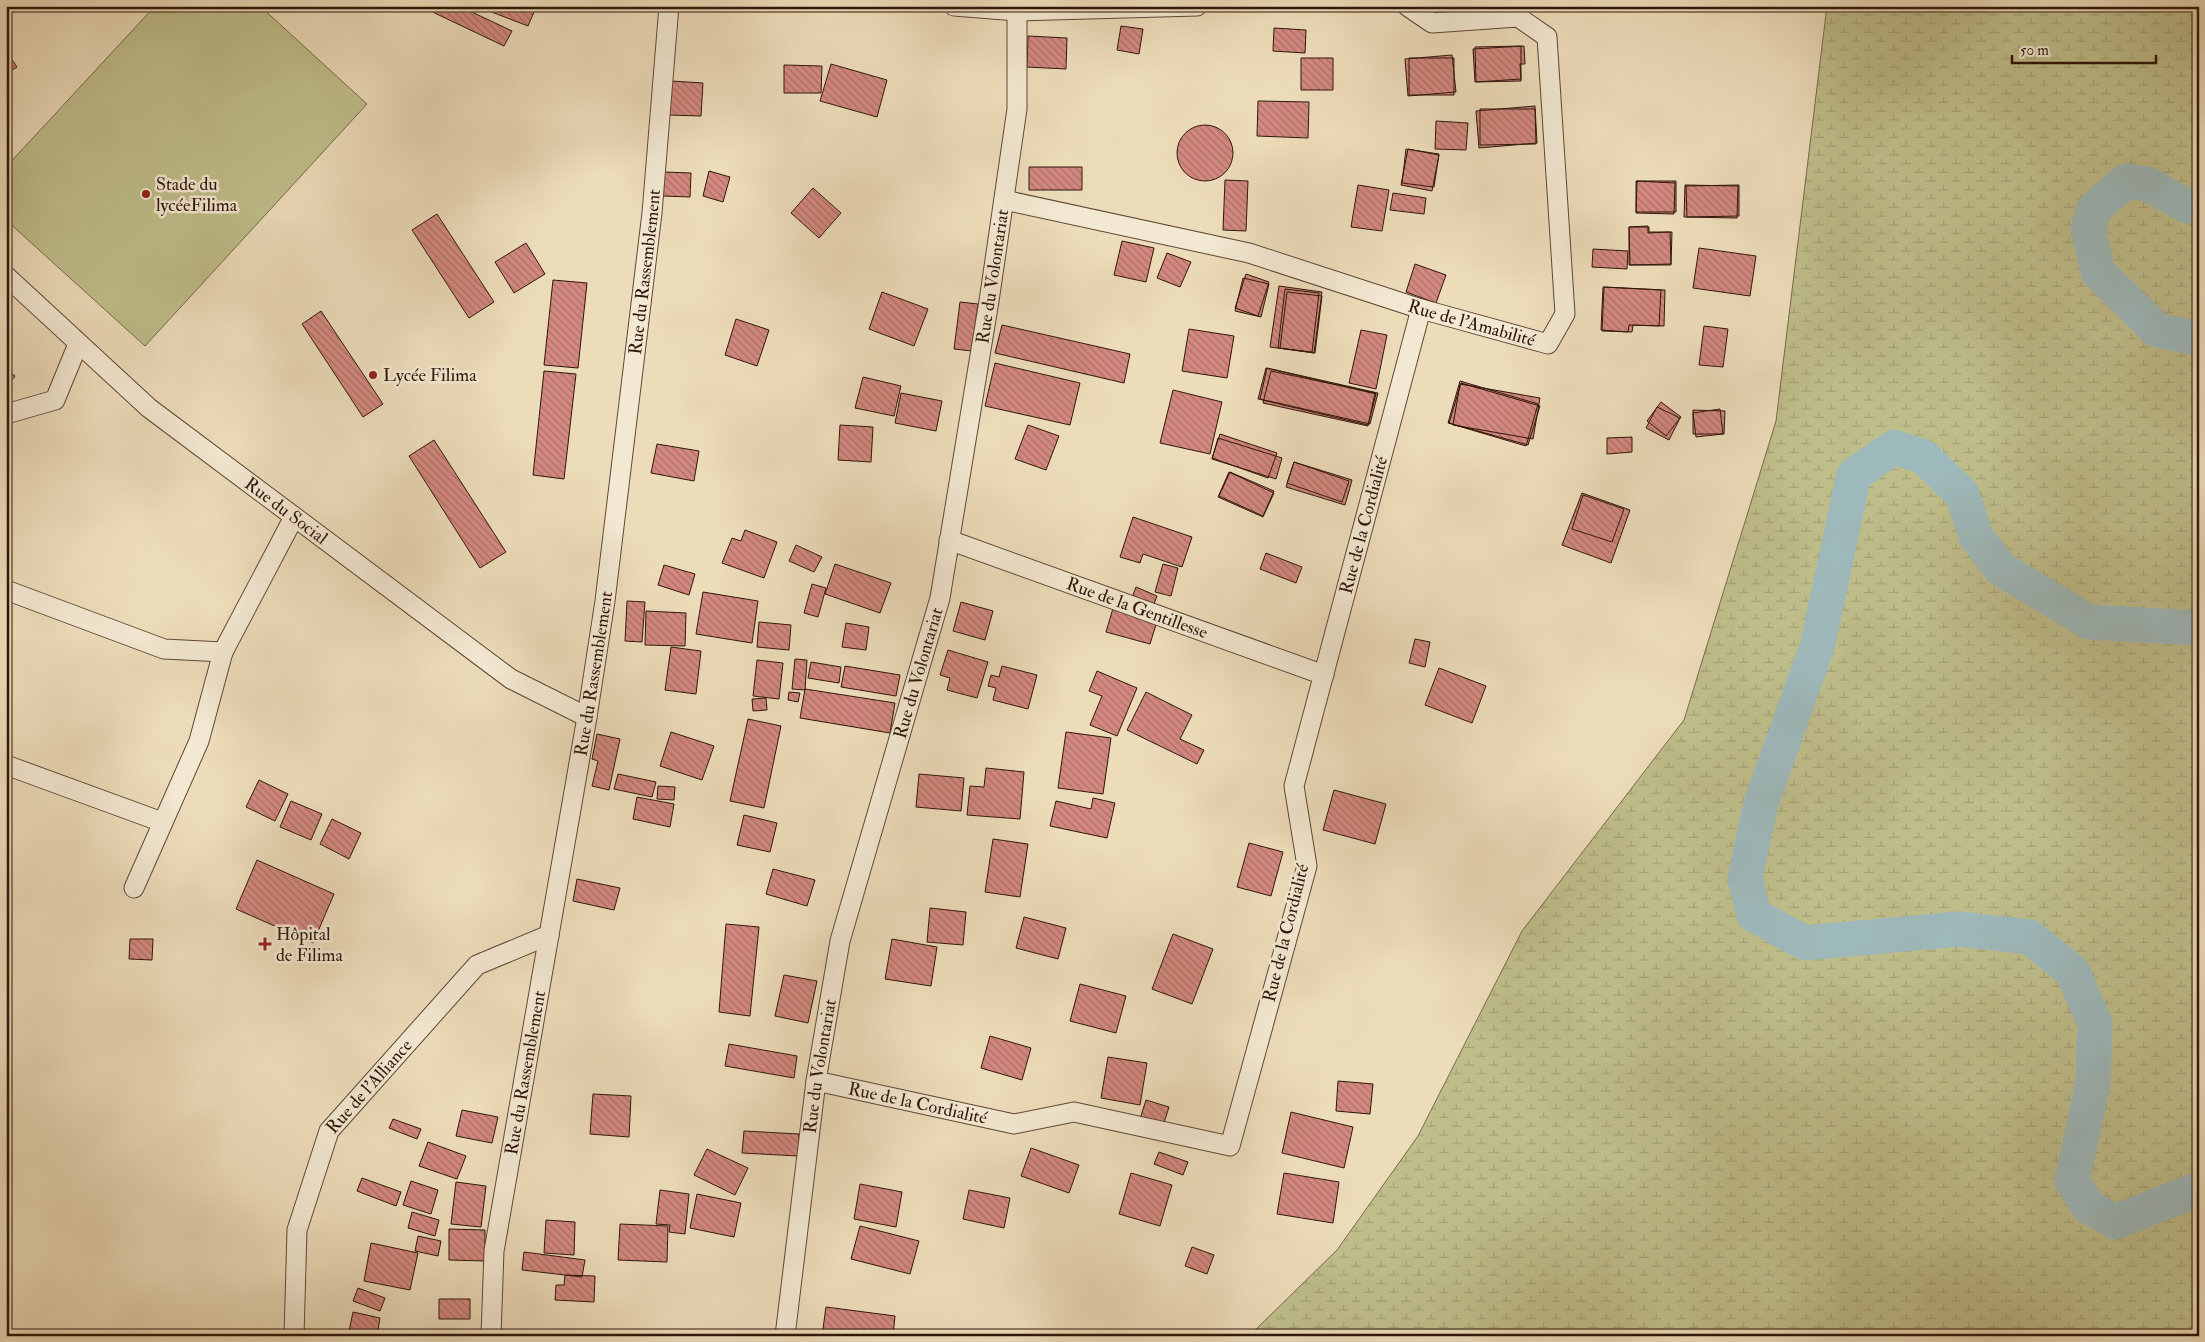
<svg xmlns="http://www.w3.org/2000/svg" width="2205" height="1342" font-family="'IM FELL Double Pica',serif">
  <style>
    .grass { fill: #bfbe8b; stroke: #776a4a }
    .wetland { fill: url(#wetland-marsh); stroke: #776a4a }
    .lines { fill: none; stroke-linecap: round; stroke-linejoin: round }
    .river { stroke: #9eb9bb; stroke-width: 35 }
    .building { fill: url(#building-back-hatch); stroke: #2f160a }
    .minor-casing { stroke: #5e4836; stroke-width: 21 }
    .minor { stroke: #f3e8d2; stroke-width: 19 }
    .poi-dot { fill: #8f2418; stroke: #f3e8d2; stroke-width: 2 }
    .labels { text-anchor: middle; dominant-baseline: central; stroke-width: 5; stroke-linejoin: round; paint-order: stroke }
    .poi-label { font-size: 18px; fill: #2f160a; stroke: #f3e8d2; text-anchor: start }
    .street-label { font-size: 18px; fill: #2f160a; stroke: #f3e8d2 }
  </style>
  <defs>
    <pattern id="wetland-marsh" width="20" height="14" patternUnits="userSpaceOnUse" patternTransform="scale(1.25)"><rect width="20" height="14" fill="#bfbe8b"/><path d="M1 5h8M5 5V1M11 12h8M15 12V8" fill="none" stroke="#a4a377"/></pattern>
    <pattern id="building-back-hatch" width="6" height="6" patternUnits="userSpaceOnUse" patternTransform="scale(1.25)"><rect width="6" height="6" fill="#d48980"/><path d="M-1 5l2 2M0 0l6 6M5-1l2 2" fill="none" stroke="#ac6f67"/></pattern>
  </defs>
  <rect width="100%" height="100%" fill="#eddcba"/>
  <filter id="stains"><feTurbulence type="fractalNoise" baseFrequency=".004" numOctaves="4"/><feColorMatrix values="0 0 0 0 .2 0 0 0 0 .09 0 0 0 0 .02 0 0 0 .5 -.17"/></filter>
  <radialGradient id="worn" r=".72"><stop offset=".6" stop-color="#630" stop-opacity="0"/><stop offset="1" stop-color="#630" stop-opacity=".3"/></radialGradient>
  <!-- grass -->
  <path class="grass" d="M155,6h105l107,98 -222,242 -139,-126v-53z"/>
  <!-- wetland -->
  <path class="wetland" d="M1827,6h372v1330h-950l88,-86 81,-114 104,-205 162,-211 92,-299z"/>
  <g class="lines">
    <!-- river -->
    <path class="river" d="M2199,205l-12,1 -40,-22 -21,-3 -32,28 -6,21 10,42 59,58 42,9
      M2199,628l-110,-6 -88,-53 -24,-31 -15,-44 -38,-37 -30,-10 -40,28 -37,172 -56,156 -16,75 9,37 51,28 154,-14 71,8 43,35 22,52 -2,59 -21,98 16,25 27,16 84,-33"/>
  </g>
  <!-- building -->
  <path class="building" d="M420,6h39l53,25 -8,15z
    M491,6h28l15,6 -6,14 -39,-15z
    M1121,26l22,3 -4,25 -22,-4z
    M1274,28l32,2 -1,23 -32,-2z
    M1028,36l39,2 -1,31 -39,-2z
    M1521,46v35l-45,1 -1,-35z
    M1524,46l1,18h-5l1,15 -46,3 -2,-33z
    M6,51l11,16 -11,7z
    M1452,55l4,37 -48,4 -3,-37z
    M1301,58h32v32h-32z
    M1409,58h45v37h-45z
    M831,64l56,16 -10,37 -57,-16z
    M784,65l38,1 -1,27h-37z
    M671,81l32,2 -2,33 -32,-1z
    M1258,101l51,1 -1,36 -51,-2z
    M1535,106l2,37 -58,5 -3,-37z
    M1480,109h55l1,35 -56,1z
    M1436,121l32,2 -2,27 -31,-1z
    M1177 153a28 28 0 1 1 56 0a28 28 0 1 1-56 0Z
    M1406,149l33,5 -5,33 -32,-4z
    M1408,149l31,6 -7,36 -31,-6z
    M1029,167h53v23h-53z
    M709,171l21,6 -7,25 -20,-6z
    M664,172l27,1 -1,24 -27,-1z
    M1225,180l23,1 -2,50 -23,-1z
    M1636,181h40v31h-40z
    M1637,181l38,2 -1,31 -38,-1z
    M1358,185l31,5 -7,41 -31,-4z
    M1685,185l53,1 -1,32 -53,-1z
    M1739,185v31l-52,1 -1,-31z
    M813,188l28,25 -22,25 -28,-25z
    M1393,193l33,5 -2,16 -34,-4z
    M437,214l57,88 -25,16 -57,-88z
    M1648,226v7l22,-1 1,32 -41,1 -1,-38z
    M1629,227h20v5h23l-1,33h-42z
    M1122,241l32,7 -8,34 -32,-7z
    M526,243l19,31 -31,19 -19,-31z
    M1699,248l57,8 -6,40 -57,-8z
    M1593,249l35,2 -1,18 -35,-2z
    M1167,253l24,9 -11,25 -23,-9z
    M1415,264l31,11 -10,28 -30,-11z
    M1246,274l23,8 -11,34 -23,-8z
    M1243,278l26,6 -8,33 -26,-6z
    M553,280l34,3 -9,85 -34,-3z
    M1279,286l43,6 -8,61 -44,-6z
    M1603,287l58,3 -2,36 -30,-1 -1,7 -27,-2z
    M1604,287l61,3 -1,36 -31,-1 -1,7 -30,-1z
    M1285,289l34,4 -7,59 -34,-4z
    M882,292l46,17 -14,37 -45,-17z
    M1287,292l35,4 -7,57 -35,-5z
    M960,302l18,2 -6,47 -18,-2z
    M321,311l62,93 -20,13 -61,-93z
    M736,319l33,11 -12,36 -32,-11z
    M1002,325l128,29 -6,29 -129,-30z
    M1704,326l24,3 -5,38 -24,-2z
    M1189,329l45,7 -7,42 -45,-7z
    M1361,330l26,5 -11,54 -27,-6z
    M995,363l85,20 -10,42 -85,-19z
    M1266,368l110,26 -8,31 -110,-26z
    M1267,368l111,25 -8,31 -110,-25z
    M6,369l9,7 -9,12z
    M544,371l32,3 -12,105 -31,-4z
    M1271,371l104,22 -7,33 -105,-23z
    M863,377l38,9 -7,30 -39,-8z
    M1460,381l78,23 -12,42 -78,-23z
    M1461,383l79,23 -12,39 -79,-22z
    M1460,384l80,14 -7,41 -80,-14z
    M1173,390l49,12 -12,52 -50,-11z
    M901,393l41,8 -6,30 -41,-8z
    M1661,402l20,15 -15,19 -19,-15z
    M1657,407l23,11 -11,22 -23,-12z
    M1720,409l3,25 -27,3 -3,-24z
    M1693,410l32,1 -1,23h-31z
    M840,425l33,2 -2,35 -33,-2z
    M1028,425l31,11 -13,34 -31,-11z
    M1220,434l57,19 -9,25 -56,-20z
    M1632,437v15l-25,2v-16z
    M1218,438l64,20 -6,21 -64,-20z
    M434,440l72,112 -26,16 -71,-112z
    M657,444l42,7 -5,30 -43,-8z
    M1294,462l58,18 -7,25 -59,-18z
    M1294,462l55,19 -7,21 -55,-19z
    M1229,472l45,21 -11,24 -45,-20z
    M1230,472l44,19 -11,25 -44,-20z
    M1582,493l48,17 -19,53 -49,-18z
    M1583,495l41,14 -12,33 -40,-13z
    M1133,517l59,20 -10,30 -39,-13 -3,9 -20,-6z
    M745,530l32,12 -13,36 -42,-15 10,-25 9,3z
    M796,545l26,12 -8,15 -25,-11z
    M1266,553l36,14 -6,16 -36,-14z
    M835,564l56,19 -11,30 -55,-19z
    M1163,564l15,4 -7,28 -16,-4z
    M664,565l31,9 -6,21 -31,-10z
    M812,584l14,4 -8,29 -14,-4z
    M1136,587l21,9 -5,13 -21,-9z
    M703,592l55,9 -6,42 -56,-9z
    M627,601l18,1 -3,40 -17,-1z
    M961,602l32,9 -8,29 -32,-9z
    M1114,605l44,13 -8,26 -44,-12z
    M646,611l40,2 -1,33 -40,-1z
    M759,622l32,3 -2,25 -32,-3z
    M846,623l23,4 -3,23 -24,-3z
    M1415,639l15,3 -5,25 -16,-4z
    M671,647l30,4 -5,43 -31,-4z
    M948,650l40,12 -11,36 -30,-8 3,-12 -10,-3z
    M795,659l12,1 -2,30 -13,-1z
    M757,660l26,3 -4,36 -26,-3z
    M811,662l30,5 -2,16 -31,-5z
    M845,666l55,9 -4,21 -55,-9z
    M1002,666l35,9 -9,34 -35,-9 3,-12 -8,-2 3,-11 8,2z
    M1439,668l47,18 -14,37 -47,-18z
    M1097,671l40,17 -20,48 -27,-11 12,-29 -13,-5z
    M805,689l90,14 -5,30 -90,-15z
    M789,692l11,1 -2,9 -10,-2z
    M1146,692l46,23 -12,24 24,11 -7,14 -70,-34z
    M766,698l1,12 -14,1 -1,-12z
    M748,719l33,7 -17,82 -34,-7z
    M671,732l43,14 -12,34 -42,-14z
    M1066,732l45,6 -8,56 -45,-6z
    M597,734l23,5 -11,51 -17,-4 6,-25 -6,-2z
    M986,768l38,4 -4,47 -53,-4 3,-29 14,1z
    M618,774l38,8 -4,15 -38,-8z
    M919,774l45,4 -3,33 -45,-4z
    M259,780l29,14 -13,27 -29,-14z
    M658,786l17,1 -1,13 -17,-1z
    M1334,790l52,14 -11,40 -52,-14z
    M637,797l37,7 -4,23 -37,-8z
    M1093,798l22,5 -8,35 -57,-12 6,-25 35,8z
    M291,801l31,13 -11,26 -31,-13z
    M744,815l33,8 -7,29 -33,-7z
    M332,819l29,14 -12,26 -29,-15z
    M993,839l35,5 -8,53 -35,-5z
    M1249,843l34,9 -12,44 -34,-9z
    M257,860l77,34 -21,49 -77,-34z
    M773,869l42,11 -8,26 -41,-12z
    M577,879l43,9 -6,22 -41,-9z
    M930,908l36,4 -3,33 -36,-3z
    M1024,917l42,11 -8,31 -42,-11z
    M726,924l33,3 -9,89 -31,-4z
    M1173,934l40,15 -21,55 -40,-15z
    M130,939h23l-1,21 -23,-1z
    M892,939l45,8 -6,39 -46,-7z
    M784,975l33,6 -9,42 -33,-7z
    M1080,984l46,12 -10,37 -46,-12z
    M990,1036l41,12 -9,32 -41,-12z
    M729,1044l68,12 -3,22 -69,-12z
    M1108,1057l39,6 -7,42 -39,-7z
    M1338,1081l35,3 -3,30 -34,-3z
    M593,1094l38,2 -2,41 -39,-3z
    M1146,1100l23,7 -6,19 -23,-7z
    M462,1110l36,7 -6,26 -36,-7z
    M1291,1112l62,15 -9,41 -62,-15z
    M393,1119l28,10 -4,10 -28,-11z
    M744,1131l55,3 -1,22 -56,-3z
    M428,1142l38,14 -9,23 -38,-13z
    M1031,1148l48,17 -10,28 -48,-17z
    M707,1149l41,19 -13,27 -41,-20z
    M1159,1152l29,10 -5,13 -29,-11z
    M1131,1173l41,12 -12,41 -41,-12z
    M1284,1173l55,9 -6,41 -56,-9z
    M362,1178l39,14 -5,14 -39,-15z
    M411,1181l27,9 -7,24 -28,-9z
    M456,1182l30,4 -5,41 -30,-3z
    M860,1184l42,8 -6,35 -42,-8z
    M660,1190l29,4 -4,40 -16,-2 1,-7 -14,-1z
    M969,1190l41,8 -6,30 -41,-9z
    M697,1194l44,9 -7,34 -44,-9z
    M412,1212l27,8 -4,16 -27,-8z
    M546,1220l29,2 -1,33 -30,-2z
    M620,1224l48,2 -1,36 -49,-2z
    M860,1226l59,15 -9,33 -59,-15z
    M449,1229l36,1v31l-36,-1z
    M418,1236l23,5 -3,15 -23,-5z
    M371,1243l47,10 -8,37 -46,-9z
    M1192,1247l22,8 -7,19 -22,-8z
    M524,1252l61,8 -3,17 -60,-7z
    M565,1275l30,1 -1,26 -39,-2 1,-15h8z
    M358,1288l27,10 -5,13 -27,-10z
    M439,1299h31v20h-31z
    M826,1307l69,9 -2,20h-71z
    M353,1312l27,6 -3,18h-29z
    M739,1332l37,3v1h-38z"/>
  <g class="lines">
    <defs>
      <g id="minor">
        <path d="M954,6l63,5 180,-5"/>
        <path id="s1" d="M1004,200l245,53 172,56 127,35 17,-30 -18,-277 -29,-20 -86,6 -25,-17"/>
        <path id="s2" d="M6,276l143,132 362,271 76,38"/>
        <path d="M6,414l49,-14 23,-56"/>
        <path id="s3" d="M949,540l375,135"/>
        <path d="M6,590l158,59 59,3 71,-135"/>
        <path d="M6,765l156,57"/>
        <path d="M134,888l65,-147 24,-89"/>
        <path id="s4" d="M816,1081l198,43 60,-12 156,34 77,-280 -13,-80 127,-477"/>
        <path id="s5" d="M294,1336l3,-106 32,-99 148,-166 72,-30"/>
        <path id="s6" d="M491,1336l3,-85 93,-534 18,-116 47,-388 17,-207"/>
        <path id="s7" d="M785,1336l31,-255 24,-140 100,-343 49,-297 28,-192v-103"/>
      </g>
    </defs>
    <!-- minor casing -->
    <use href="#minor" class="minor-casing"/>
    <!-- minor -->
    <use href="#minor" class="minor"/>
  </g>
  <!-- markers -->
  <g class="poi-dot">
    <circle cx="146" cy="194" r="5"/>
    <circle cx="373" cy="375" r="5"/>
    <path d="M262.5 936.5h5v5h5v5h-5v5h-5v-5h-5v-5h5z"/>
  </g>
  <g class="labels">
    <!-- poi labels -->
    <g class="poi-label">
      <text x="156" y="184">Stade du<tspan x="156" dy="21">lycéeFilima</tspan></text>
      <text x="383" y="375">Lycée Filima</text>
      <text x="276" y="934">Hôpital<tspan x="276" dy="21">de Filima</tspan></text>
    </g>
    <!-- street labels -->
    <g class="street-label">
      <text stroke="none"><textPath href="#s6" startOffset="1076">Rue du Rassemblement</textPath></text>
      <text stroke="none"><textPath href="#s7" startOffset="1082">Rue du Volontariat</textPath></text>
      <text stroke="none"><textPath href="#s1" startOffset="484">Rue de l'Amabilité</textPath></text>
      <text stroke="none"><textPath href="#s2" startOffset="366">Rue du Social</textPath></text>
      <text stroke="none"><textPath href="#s4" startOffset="1065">Rue de la Cordialité</textPath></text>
      <text stroke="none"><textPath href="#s3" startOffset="200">Rue de la Gentillesse</textPath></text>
      <text stroke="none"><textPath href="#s6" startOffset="671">Rue du Rassemblement</textPath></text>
      <text stroke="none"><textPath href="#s7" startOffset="678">Rue du Volontariat</textPath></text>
      <text transform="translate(1286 933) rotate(-76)">Rue de la Cordialité</text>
      <text stroke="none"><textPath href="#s7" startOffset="272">Rue du Volontariat</textPath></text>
      <text stroke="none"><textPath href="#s6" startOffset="266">Rue du Rassemblement</textPath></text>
      <text stroke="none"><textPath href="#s5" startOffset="270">Rue de l'Alliance</textPath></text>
      <text stroke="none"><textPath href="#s4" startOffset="104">Rue de la Cordialité</textPath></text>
    </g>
  </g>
  <!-- margin -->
  <rect width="2205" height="1342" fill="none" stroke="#eddcba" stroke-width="25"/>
  <rect x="8" y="8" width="2190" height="1327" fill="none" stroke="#2f160a" stroke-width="2.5"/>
  <rect x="12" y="12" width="2180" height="1317" fill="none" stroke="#2f160a"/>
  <!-- scale -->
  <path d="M2012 55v8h144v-8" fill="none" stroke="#2f160a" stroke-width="2.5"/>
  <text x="2020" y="55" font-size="15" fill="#2f160a" stroke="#f3e8d2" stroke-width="4" paint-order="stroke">50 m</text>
  <rect width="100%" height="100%" filter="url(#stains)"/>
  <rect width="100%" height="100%" fill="url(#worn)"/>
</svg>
